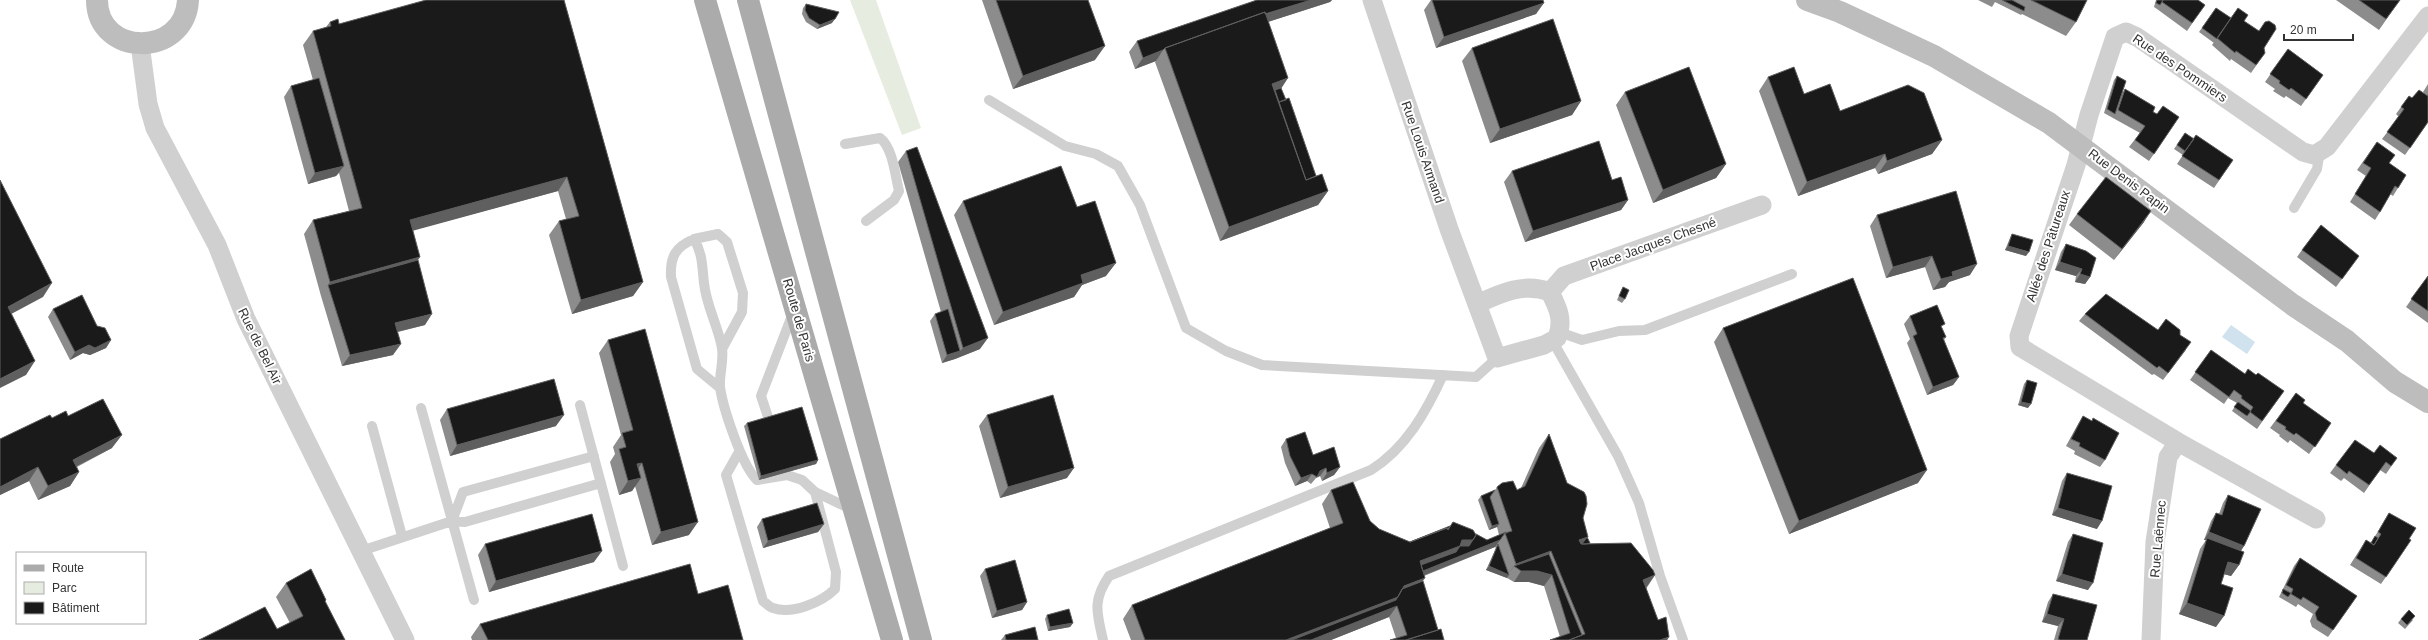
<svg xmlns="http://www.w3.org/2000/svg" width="2428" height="640" font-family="Helvetica,sans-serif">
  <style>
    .green { fill: #e6ecdf }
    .water { fill: #cfe2ee }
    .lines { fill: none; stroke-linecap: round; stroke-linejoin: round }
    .lane { stroke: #d0d0d0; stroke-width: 10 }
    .street { stroke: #d0d0d0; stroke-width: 19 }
    .secondary { stroke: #bdbdbd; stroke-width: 22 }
    .primary { stroke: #ababab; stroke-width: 22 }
    .wall { fill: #8c8c8c }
    .shaded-wall { fill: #5f5f5f }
    .building { fill: #1a1a1a; stroke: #5f5f5f }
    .labels { text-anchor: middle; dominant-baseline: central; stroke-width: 4; stroke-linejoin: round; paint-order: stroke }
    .street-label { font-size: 13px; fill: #333; stroke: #fff }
  </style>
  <rect width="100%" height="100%" fill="#fff"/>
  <!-- green -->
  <path class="green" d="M850,0h26l45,128 -19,7z"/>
  <!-- water -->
  <path class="water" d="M2231,325l24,17 -8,12 -25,-17z"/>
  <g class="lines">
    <!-- lane -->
    <path class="lane" d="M989,100l76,46 31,8 22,12 22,39 46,123 40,23 36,14 214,12 21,-19
      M845,144l35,-6c13,10 15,37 19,53l-5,9 -28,21
      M2294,208l23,-39 3,-18
      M694,239l24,-5 9,8 16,51 -1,19 -20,37
      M1559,332l23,8 37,-9 26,-1 147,-56
      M1552,340l66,116 21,47 21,73 23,64
      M720,388l-23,-19 -26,-92c-1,-20 4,-30 23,-38 9,15 8,28 10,44 2,22 14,43 18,65 2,13 -3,27 -2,39 3,21 22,79 37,93l30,-5
      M580,405l43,161
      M421,408l53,192
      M372,426l30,110
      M772,429l-11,-33 32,-83
      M739,452l-13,23 37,126c3,2 6,6 10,7 19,7 49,-6 62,-19l1,-17 -21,-80
      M785,469l2,6 15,5 13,12 38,18
      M452,521l13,1 136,-39
      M361,551l91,-30 11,-29 131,-36
      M1103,640c-6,-27 -11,-39 6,-64l262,-106c35,-22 55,-58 72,-95"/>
    <!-- street -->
    <path class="street" d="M1372,0l77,229 48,129 47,-13 13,-7c7,-18 1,-30 -7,-46 -26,-10 -49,1 -73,12
      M140,44l8,60 7,24 62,117 29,74 159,321
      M1550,292l14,-16 198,-71
      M2316,519l-138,-77 -158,-95 -1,-11 57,-171 13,-50 26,-78 11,-5 11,5 166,115 11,3 13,-8 101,-131
      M2151,640l4,-98 13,-85 10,-15"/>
    <!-- secondary -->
    <path class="secondary" d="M97,0c0,57 88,58 91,0
      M1807,0l33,12 94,44 115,67 244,182 54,36 48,41 33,20"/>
    <!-- primary -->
    <path class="primary" d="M705,0l187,640
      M748,0l173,640"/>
  </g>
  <!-- wall -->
  <path class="wall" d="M564,0l79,282 -10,14 -61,18 -23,-79 10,-14 7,-2 -8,-28 -145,39 5,30 7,65 -27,7 -5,23 -51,11 -21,-70 -17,-62 9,-14 36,-9 -10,-38 -3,3 -28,8 -24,-87 7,-11 22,-6 -10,-35 10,-14 13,-4 4,-5 9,2z
    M982,0h106l7,60 -82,29z
    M1257,0h75l-2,2 -62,20 13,66 5,12 30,76 12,15 -10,14 -98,36 -65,-179 1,-1 -21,8 -6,-17 8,-11z
    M1431,0h112l-7,14 -100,34 -12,-38z
    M1978,0h109l-11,22 -10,14 -44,-22 -1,1 -26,-13 -3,5z
    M2156,0h42l7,5 -18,26 -30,-22 5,-7 -5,7 -3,-2z
    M2336,0h64l-21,30z
    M806,4l26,19 -15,6 -11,-7 -4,-8 1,-6z
    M2216,8l15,10 -17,25 -15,-11z
    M2238,8l6,13 21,32 -14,20 -20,-14 -1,2 -18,-16z
    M1472,48l109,53 -9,14 -82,28 -28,-82z
    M2288,49l35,26 -22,31 -15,-10 -2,2 -11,-7 2,-2 -10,-7z
    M2117,76l6,16 2,-3 28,23 4,2 22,3 -30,44 -20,-14 11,-14 -36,-20 10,-33z
    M1768,77l72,34 102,29 -10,14 -54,20 -3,-6 -77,28 -39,-105z
    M2428,84v12l-5,-4z
    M1625,92l101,72 -10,14 -63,25 -37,-98z
    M2409,96l19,26 -23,33 -23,-16 17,-22 -3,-3z
    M2185,133l9,6 39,21 -19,28 -37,-24 6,-9 -9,-6z
    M2377,142l12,21 17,12 -13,21 -3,-2 -10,18 -5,8 -25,-18 16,-26 -9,-6z
    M906,151l74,198 -25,10 -13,4 -12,-42 5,-7 6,-2 -43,-150z
    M1512,171l100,9 16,20 -7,10 -96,32 -21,-60z
    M963,201l114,6 29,69 -24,9 -8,12 -80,28 -40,-110z
    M2077,214l67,8 -30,38 -45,-35z
    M1877,215l93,60 -21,7 -4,5 -12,3 -8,-23 -39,11 -16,-52z
    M2012,234l14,22 -21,-6 5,-12z
    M2066,244l24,33 -5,7 -10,-2 1,-6 -21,-6 6,-18z
    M2302,250l57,6 -23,31 -39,-30z
    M2428,276v47l-22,-16z
    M1623,287l2,12 -3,4 -5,-3 4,-9z
    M53,309l44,17 14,14 -5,8 -16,7 -7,-2 -13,7 -22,-43z
    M2085,314l73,16 28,20 -23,30 -9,-6 -2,1 -73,-54z
    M1910,316l32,12 4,9 -2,3 15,37 -6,8 -26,10 -20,-52 3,-4 -6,-15z
    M1723,328l195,155 -129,51 -75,-192z
    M608,340l81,195 -37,10 -17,-59 -3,5 -13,4 -9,-33 5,-8 -2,-7 8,-12 -22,-82z
    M2211,350l34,24 11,1 28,16 -27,38 -25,-18 5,-8 -9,-5 -4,6 -34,-24z
    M2027,380l1,28 -10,-3 6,-21z
    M2296,393l7,10 28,20 -22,31 -19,-14 -2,3 -9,-7 1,-1 -10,-7z
    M447,409l109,17 -106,30 -10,-36z
    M987,415l80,63 -67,20 -21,-72z
    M68,416l44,32 -35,19 2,5 -9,14 -32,14 -9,-19 -29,14v-56l52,-21z
    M2083,416l22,44 -5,7 -26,-13 1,-3 -9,-5 12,-22z
    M747,423l71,37 -2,4 -57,16 -15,-54z
    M1549,434l18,49 16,35 6,26 66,31 -9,14 12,31 11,17 -2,3h-117l10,-3 -16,-51 -15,-4h-15l-7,-4 -21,-8 10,-22 -1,-1 -71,29 -1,5 15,49 -42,8 -7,-21 -58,23h-200l-8,-21 9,-14 198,-77 -8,-24 9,-14 39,31 9,8 31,13 40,-16 3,-4 23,12 11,6 12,-5 -2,-8 -8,3 -11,-30 3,-4 14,-6 2,-3 20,3 4,-2 18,-40z
    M1286,439l27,16 27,12 -6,8 -12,6 -2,-5 -4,2 -5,6 -4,-3 -12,5 -10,-23 -4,-16z
    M2374,453l23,5 -11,16 -6,-4 -16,23 -20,-15 -3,3 -11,-8 6,-8z
    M2067,473l30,56 -45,-14 10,-34z
    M2228,495l16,51 -4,5 -1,14 -8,11 -7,-2 -3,10 -5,43 -37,-13 21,-65 6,-9h-2l7,-19 5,-8 3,1 4,-11z
    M2389,513l20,26 2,1 -30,44 -31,-19 16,-25 5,3z
    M762,519l62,5 -6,8 -55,16 -6,-21z
    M2073,534l15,56 -32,-9 12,-39z
    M485,544l109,18 -105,30 -11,-37z
    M2300,558l57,38 -29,41 -16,-10 -2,-6 3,-7 -15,-10 -2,3 -17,-10 2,-4 13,-27z
    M985,569l42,33 -5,8 -30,8 -12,-42z
    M286,583l39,19 20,38 -68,-11 13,-6 -14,-26z
    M698,594l45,46h-271l-1,-3 9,-13z
    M2053,594l34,46h-33l4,-14 -16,-4 6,-20z
    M1047,615l26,8 -3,4 -22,4 -3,-12z
    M2401,619l12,1 -8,9 -7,-6z
    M1005,635l33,5h-37z"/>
  <!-- shaded-wall -->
  <path class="shaded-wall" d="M1311,0h21l-2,2 -75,24 8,-11z
    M1544,3l-8,11 -100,34 8,-11z
    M835,19l-3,4 -15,6 3,-4z
    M1105,46l-10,14 -82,29 10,-13z
    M1163,50l-7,11 -21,8 8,-11z
    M1288,78l-9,14 -13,4 6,-12z
    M1581,101l-9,14 -82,28 10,-14z
    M1942,140l-10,14 -54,20 9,-13z
    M1885,154l-10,14 -77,28 9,-14z
    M1726,164l-10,14 -63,25 10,-13z
    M344,166l-8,10 -28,8 7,-11z
    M567,177l-9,14 -157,43 9,-14z
    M1328,191l-10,14 -98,36 9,-14z
    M1628,200l-7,10 -96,32 8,-11z
    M2151,211l-7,11 -30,38 8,-11z
    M2008,246l21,6 -3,4 -21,-6z
    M1932,256l-7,11 -39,11 7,-11z
    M420,257l-9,14 -83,14 2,-3z
    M2060,262l22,7 -6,7 -21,-6z
    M1116,263l-10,13 -24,9 -8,12 -80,28 9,-13 78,-37z
    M1977,264l-7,11 -21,7 -4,5 -12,3 8,-11 11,-7z
    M2080,274l10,3 -5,7 -10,-2z
    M643,282l-10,14 -61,18 9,-14z
    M52,283l-9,14 -43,23 8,-13z
    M432,314l-7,11 -37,9 7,-11z
    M988,338l-8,11 -25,10 -13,4 5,-8 13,-4 3,-3z
    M111,340l-5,8 -16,7 -7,-2 -13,7 5,-8 14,-7z
    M401,344l-8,11 -51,11 8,-11z
    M35,361l-9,14 -26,13v-9z
    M1959,377l-6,8 -26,10 6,-8z
    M2021,402l10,2 -3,4 -10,-3z
    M564,415l-8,11 -106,30 7,-11z
    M122,435l-10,13 -49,25 10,-13z
    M818,460l-2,4 -57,16 2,-4z
    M642,463l-9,13 4,-12z
    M38,467l-9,14 -29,14v-8z
    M1340,467l-6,8 -12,6 5,-8z
    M1074,468l-7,10 -67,20 8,-11z
    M1326,468l-6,8 -4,2 4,-7z
    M1927,470l-9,13 -129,51 10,-13z
    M79,472l-9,14 -32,14 10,-14z
    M1312,474l-5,7 -12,5 6,-8z
    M641,478l-9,13 -13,4 9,-14z
    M2058,508l44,13 -5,8 -45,-14z
    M698,522l-9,13 -37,10 9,-13z
    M824,524l-6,8 -55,16 5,-7z
    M1499,524l-2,3 -8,3 3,-4z
    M2209,532l35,14 -5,8 -32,-16 -1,2h-2z
    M1444,536l29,4 -9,13 -47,19 3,-11z
    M1588,537l-10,13 1,-10z
    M1500,540l-5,7 -83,33 5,-7z
    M602,551l-8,11 -105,30 7,-11z
    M1551,551l-14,20 15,4 -8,11 -15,-4h-15l7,-11 -7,-5 -6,8 1,1 -2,3 -21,-8 3,-4 19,8 8,-10z
    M2228,562l11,3 -8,11 -11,-3z
    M2062,574l31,9 -5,7 -32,-9z
    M1655,575l-10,14 -2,-9z
    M1425,578l-10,14 -18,14 -8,11 -58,23h-45l118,-54z
    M1027,602l-5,8 -30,8 5,-7z
    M2187,603l37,13 -8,11 -37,-13z
    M2047,614l17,5 -6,7 -16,-4z
    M1073,623l-3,4 -22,4 2,-4z
    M1669,637l-2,3h-7z"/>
  <!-- building -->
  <path class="building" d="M426,0h138l79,282 -62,18 -22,-79 20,-5 -12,-39 -157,43 10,37 -90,25 -17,-62 49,-12 -49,-177 18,-5 -1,-4 8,-3 1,5z
    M996,0h92l17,46 -82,30z
    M1257,0h54l-46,14v-2l-100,36 -2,2 -20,8 -6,-17z
    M1432,0h111l1,3 -100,34z
    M2002,0h10l13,7 -1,4z
    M2031,0h56l-11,22z
    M2157,0h6l-3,5 -4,-2z
    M2163,0h35l7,5 -13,18 -30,-21z
    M2359,0h41l-14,19z
    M806,4l33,8 -4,7 -15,6 -11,-7 -4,-8z
    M2216,8l15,10 -14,21 -15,-11z
    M2238,8l10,7 -4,6 15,10 6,-9 4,-1 6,4 1,4 -12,19 1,5 -9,12 -20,-14 -1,2 -18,-15z
    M1265,12l23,66 -16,6 34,96 16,-6 6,17 -99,36 -64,-179z
    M1553,19l28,82 -81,28 -28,-81z
    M2288,49l35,26 -17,24 -15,-11 -2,2 -10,-7 1,-2 -10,-7z
    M1689,67l37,97 -63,26 -38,-98z
    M1794,67l10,27 26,-10 10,27 68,-26 16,8 18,47 -55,21 -2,-7 -78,28 -39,-105z
    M2117,76l9,5 -11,33 -8,-5z
    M319,78l25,88 -29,7 -24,-87z
    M1281,88l5,12 -7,2 -4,-12z
    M2125,89l30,18 -2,5 4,2 6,-8 16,11 -25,37 -19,-14 10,-14 -27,-16z
    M2419,90l9,6v26l-18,26 -23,-16 17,-23 -3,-2 8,-11 3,2z
    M1289,98l27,78 -10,4 -27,-78z
    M2185,133l9,6 -9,12 -8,-6z
    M2196,135l37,25 -14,20 -37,-24z
    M1599,141l13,39 9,-3 7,23 -95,31 -21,-60z
    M2377,142l18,13 -6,8 17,12 -8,13 -3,-2 -15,26 -25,-18 16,-26 -8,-5z
    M917,147l71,191 -25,10 -57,-197z
    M1061,166l16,41 18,-6 21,62 -35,12 2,8 -80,29 -40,-111z
    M2106,177l45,34 -29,38 -45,-35z
    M0,180l52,103 -44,24 27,54 -35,18z
    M1956,191l21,73 -25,8 1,4 -12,3 -9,-23 -39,11 -16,-52z
    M2321,225l38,31 -17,23 -40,-29z
    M2012,234l21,6 -4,12 -21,-6z
    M2066,244l20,7 10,7 -6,19 -10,-3 2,-5 -22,-7z
    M418,260l14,54 -37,9 6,21 -51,11 -22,-70z
    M2428,276v35l-17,-12z
    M1853,278l74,192 -128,51 -76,-193z
    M1623,287l6,3 -4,9 -6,-3z
    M2106,294l52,36 8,-11 14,11v5l11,7 -23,31 -9,-7 -2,2 -72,-54z
    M82,295l15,31 8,2 6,12 -16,8 -6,-3 -14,7 -22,-43z
    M1937,305l8,19 -4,2 5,11 -3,1 16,39 -26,10 -20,-51 4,-2 -7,-18z
    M948,309l12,42 -13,4 -12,-41z
    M645,329l53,193 -37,10 -19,-69 -5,1 4,14 -13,3 -9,-32 7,-2 -4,-14 11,-3 -25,-90z
    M2211,350l34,24 3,-5 8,6 2,-2 26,18 -22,30 -12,-9 3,-5 -12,-9 1,-2 -8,-6 -5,7 -34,-25z
    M554,379l10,36 -107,30 -10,-36z
    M2027,380l10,3 -6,21 -10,-2z
    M2296,393l9,7 -2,3 28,20 -16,24 -19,-14 -2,2 -9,-6 1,-2 -10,-6z
    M1053,395l21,73 -66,19 -21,-72z
    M103,399l19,36 -49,25 6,12 -31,14 -10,-19 -38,20v-48l50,-24 2,3 14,-7 2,5z
    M2238,402l13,9 -4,5 -13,-9z
    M802,407l16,53 -57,16 -14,-53z
    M2083,416l9,5 1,-3 26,15 -14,27 -26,-14 1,-3 -9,-4z
    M1305,432l8,23 21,-8 6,20 -13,6 -1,-5 -6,3 -3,6 -5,-3 -11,4 -11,-22 -4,-17z
    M1549,434l18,49 17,9 2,4 1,8 -4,14 5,19 -9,3 2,4 50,-1 22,27 2,5 -12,5 15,40 8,-3 3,20 -9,3h-91l16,-6 -34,-83 -35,13 -11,-31 7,-2 -15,-44 5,-4 11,-2 4,9 8,-4z
    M2355,440l19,13 6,-8 17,13 -6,8 -5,-4 -17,23 -20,-14 -2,3 -11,-9z
    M2067,473l45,13 -10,35 -44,-13z
    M1353,482l17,39 9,8 31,13 37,-14 1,2 5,-8 20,8 3,5 -3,5h-11l-2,6 -40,15 5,17 -21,8 -6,11 -112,43h-141l-13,-35 211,-82 -12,-33z
    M1495,490l-5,7 9,27 -7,2 -11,-30z
    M2228,495l33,14 -17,37 -35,-14 7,-19 6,2z
    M817,503l7,21 -56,17 -6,-22z
    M2389,513l27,15 -7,11 2,1 -25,37 -30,-19 10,-18 8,5 7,-11 -3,-2z
    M592,514l10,37 -106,30 -11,-37z
    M1450,526l-2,3 -1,-1 -37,14z
    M1506,532l1,1h-2l-5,7 -77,31 -2,-6 35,-13 4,-6h9l7,-11v-1l11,6z
    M2073,534l30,9 -10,40 -31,-9z
    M2375,536l3,2 -4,7 -3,-2z
    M1587,537l3,6 -4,1h-4z
    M2207,538l37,14 -5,13 -11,-3 -7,22 12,4 -9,28 -37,-13z
    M1498,544l11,31 -20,-9z
    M1549,554l33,81 -13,5h-19l20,-7 -18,-58 -15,-4h-16l-7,-5z
    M2300,558l57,38 -24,34 -16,-10 -2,-7 4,-6 -16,-10 -2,3 -10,-6 2,-5 -7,-4z
    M1015,560l12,42 -30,9 -12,-42z
    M690,564l8,30 30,-9 15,55h-255l-8,-16z
    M311,569l15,31 -1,1 20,39h-146l66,-33 12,22 26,-13 -17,-33z
    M1423,581l15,49 -32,10h-16l17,-5 -10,-29 -86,34h-19l104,-40 6,-11z
    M2283,589l8,4 -3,4 -6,-4z
    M2053,594l44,11 -10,35h-27l-2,-1 6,-20 -17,-5z
    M1069,609l4,14 -23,4 -3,-12z
    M2409,610l6,6 -8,9 -6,-6z
    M1035,627l3,13h-32l-1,-5z
    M1441,629l3,11h-38z"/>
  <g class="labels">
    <!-- street labels -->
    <g class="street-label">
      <text transform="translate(2180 68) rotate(34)">Rue des Pommiers</text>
      <text transform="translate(1423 152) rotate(71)">Rue Louis Armand</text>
      <text transform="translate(2129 181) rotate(37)">Rue Denis Papin</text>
      <text transform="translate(1653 244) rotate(-20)">Place Jacques Chesné</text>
      <text transform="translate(2048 246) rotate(-72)">Allée des Pâtureaux</text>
      <text transform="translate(799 320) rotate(74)">Route de Paris</text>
      <text transform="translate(260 346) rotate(64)">Rue de Bel Air</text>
      <text transform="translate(2158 539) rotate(-85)">Rue Laënnec</text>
    </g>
  </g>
  <!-- legend -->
  <rect x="16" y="552" width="130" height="72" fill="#ffffff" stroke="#adadad"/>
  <rect x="24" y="565" width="20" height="6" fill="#ababab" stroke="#adadad"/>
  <text x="52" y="572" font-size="12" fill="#333333">Route</text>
  <rect x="24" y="582" width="20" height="12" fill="#e6ecdf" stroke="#adadad"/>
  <text x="52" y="592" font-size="12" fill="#333333">Parc</text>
  <rect x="24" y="602" width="20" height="12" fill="#1a1a1a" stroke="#adadad"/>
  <text x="52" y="612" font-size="12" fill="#333333">Bâtiment</text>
  <!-- scale -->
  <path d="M2284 34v6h69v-6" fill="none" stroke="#333333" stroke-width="2"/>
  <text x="2290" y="34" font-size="12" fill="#333333" stroke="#ffffff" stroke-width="3" paint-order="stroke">20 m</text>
</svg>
